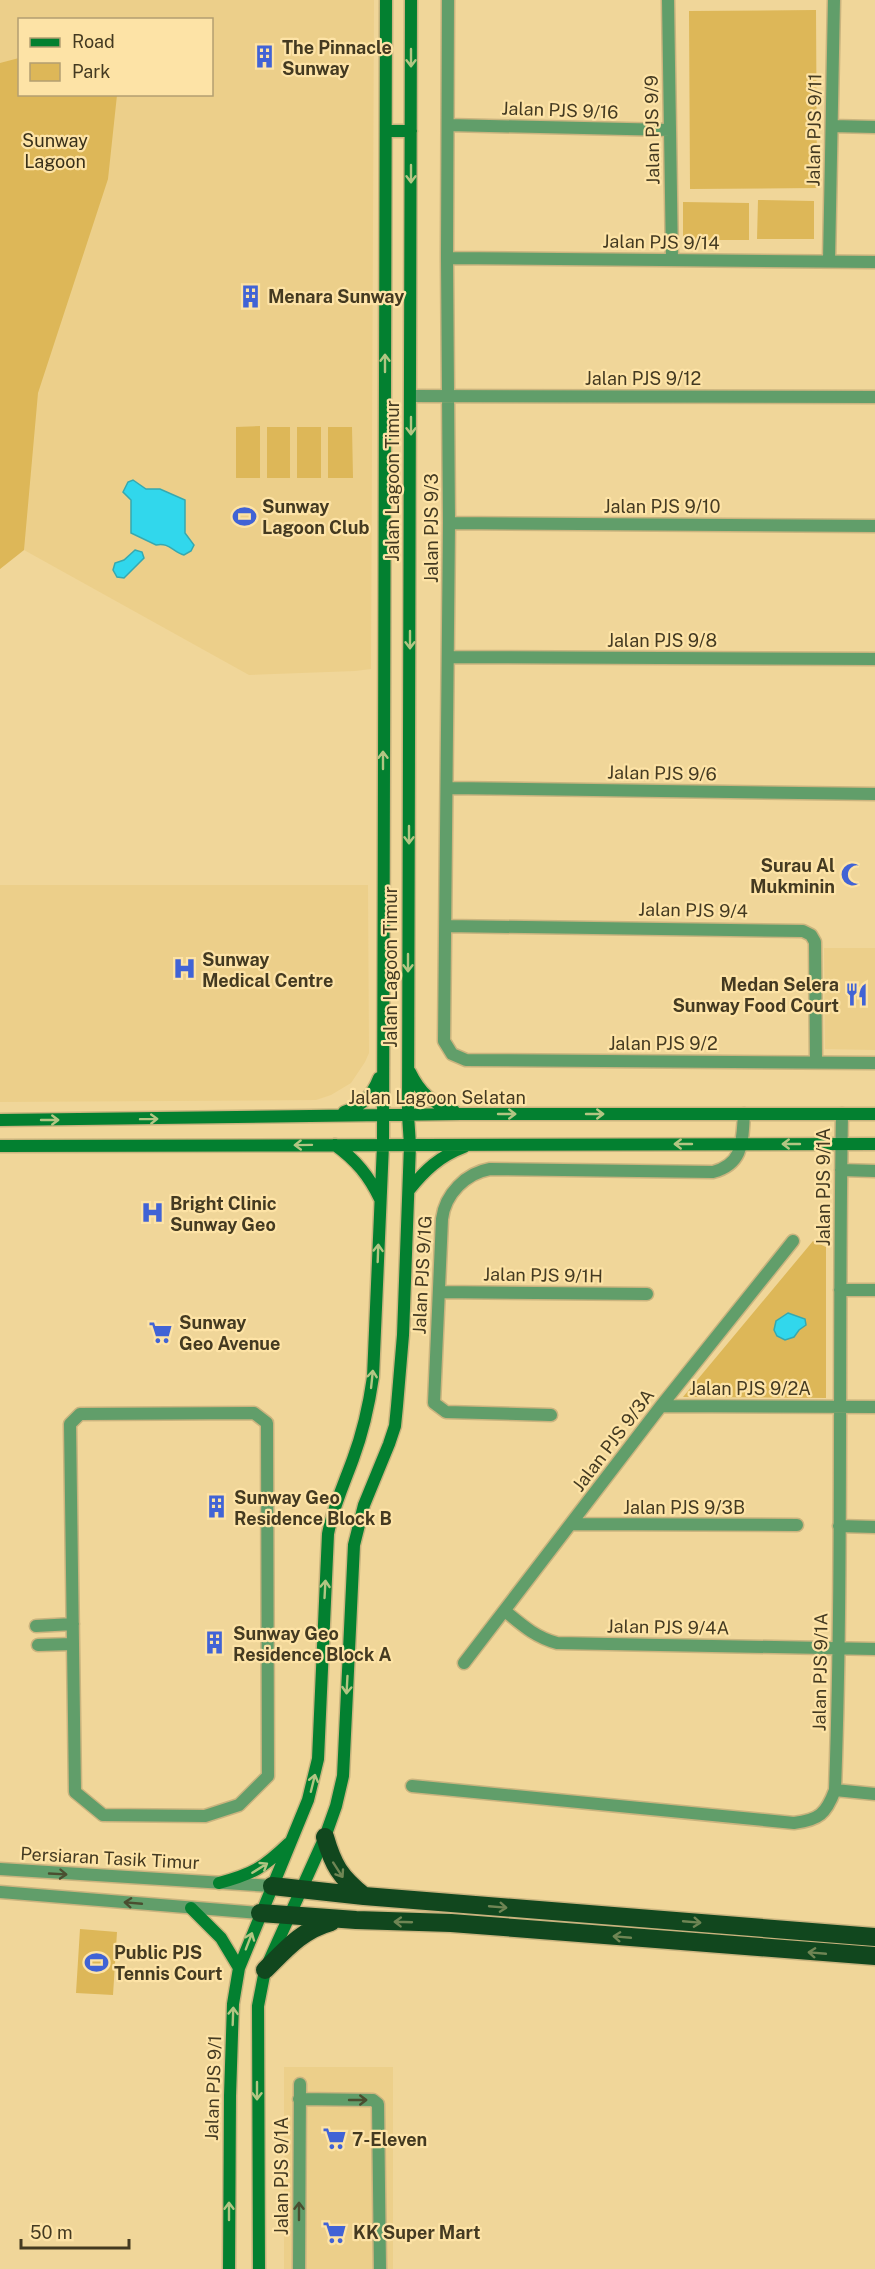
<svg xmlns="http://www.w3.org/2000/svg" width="875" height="2269" font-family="'Public Sans',sans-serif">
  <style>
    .built { fill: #eccf8a; fill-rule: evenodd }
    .green { fill: #ddb758 }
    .water { fill: #31d7ec; stroke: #37a8af; stroke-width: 1.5 }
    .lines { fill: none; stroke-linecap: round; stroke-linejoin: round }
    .street-casing { stroke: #cab47f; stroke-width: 15 }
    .secondary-casing { stroke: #cab47f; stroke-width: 15 }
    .highway-casing { stroke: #cab47f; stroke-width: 21 }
    .street { stroke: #619e6a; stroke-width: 12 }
    .secondary { stroke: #038030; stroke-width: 12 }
    .highway { stroke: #11471e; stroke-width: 18 }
    .oneway { stroke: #b2c583 }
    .oneway2 { stroke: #6f8554 }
    .oneway3 { stroke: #4a4e30 }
    .labels { text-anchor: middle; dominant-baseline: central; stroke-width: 4.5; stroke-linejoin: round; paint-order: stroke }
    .poi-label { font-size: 18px; font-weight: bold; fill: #443a21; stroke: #fde3a6; text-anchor: start }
    .street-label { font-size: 18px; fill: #443a21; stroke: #fde3a6 }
    .park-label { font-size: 18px; fill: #393019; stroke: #fde3a6 }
  </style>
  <rect width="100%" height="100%" fill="#f0d699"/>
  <!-- built -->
  <path class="built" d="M0,0h374l-3,669 -16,2 -106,4 -225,-125 -24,19zM20,20h192v74h-192z
    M0,885h368l1,168 -4,9 -14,21 -20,12 -15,5 -316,2z
    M824,948h51v102l-50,-1z
    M284,2067h109v202h-109z"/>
  <!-- green -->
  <path class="green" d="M816,10l1,178 -127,1 -1,-178z
    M19,58l1,36 97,1 -9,84 -70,214 -14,157 -24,19v-506z
    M758,200l56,1v38h-57z
    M683,202l66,1v37h-66z
    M260,426v52h-24v-51z
    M267,427h23v51h-23z
    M297,427h24v51h-24z
    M328,427h24l1,51h-25z
    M813,1241l13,6v151l-143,-1z
    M80,1929l37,3 -4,63 -37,-2z"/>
  <!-- water -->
  <path class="water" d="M133,480l13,9h14l25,11v33l9,12 -3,6 -7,4c-11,-3 -15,-13 -28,-10l-25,-12v-33l-8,-8 5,-10z
    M135,550l7,2 2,6 -20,20 -7,-1 -4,-7 2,-7 9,-3z
    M788,1313l17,6 1,6 -7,5 -5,7 -9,3 -8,-4 -3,-6 2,-9z"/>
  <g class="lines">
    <defs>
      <path id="street" d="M448,0l-1,258 2,265 -5,518 8,13 14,6 409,3
        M668,0l4,260
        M448,125l222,5
        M832,126l43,1
        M447,258l428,4
        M829,261l5,-261
        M411,396l464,1
        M449,523l426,3
        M448,657l427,2
        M448,788l427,6
        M446,926l357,5 8,4 4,7 1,119
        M841,1170l34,1
        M840,1290h35
        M439,1292l208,2
        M661,1406l214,1
        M254,1413l13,10 1,353 -29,29 -34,11 -102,-1 -28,-23 -5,-368 10,-10z
        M551,1415l-105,-3 -12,-9 8,-184c3,-25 24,-46 48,-50l223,3c31,-8 29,-31 31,-58
        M571,1524l226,1
        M839,1526l36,1
        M505,1611c17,14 30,26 52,32l318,6
        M36,1626l37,-2
        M38,1645l35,-1
        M464,1663l197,-257 132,-165
        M412,1786l382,37c25,-3 32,-9 41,-33 8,-225 3,-450 7,-676
        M835,1790l40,4
        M0,1869l272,17
        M0,1892l260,21
        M299,2099l74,1 5,4 2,165
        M299,2269l1,-185"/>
      <path id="secondary" d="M386,131h25
        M410,1072c10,21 22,31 44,39
        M344,1112c18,-6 28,-16 35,-34
        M0,1120l461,-6h414
        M335,1145c21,15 34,31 45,54
        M0,1146l875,-2
        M409,1190c16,-20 31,-34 55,-43
        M219,1883c34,-9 44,-15 70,-40
        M191,1908l30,30 18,30
        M229,2269l1,-173 3,-92 6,-36 69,-168 10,-41 10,-225c5,-27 16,-50 25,-75 10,-27 16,-54 20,-82l10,-232 3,-1145
        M259,2269l-1,-263 7,-36 60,-133 11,-31 7,-30 11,-231 10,-40 25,-61 6,-18 2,-20 6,-71 7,-190 -2,-30 3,-1115"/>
      <path id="highway" d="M325,1837c8,28 15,40 39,59
        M272,1886l92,10 511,41
        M260,1913l96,7 95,3 424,33
        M265,1970c21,-21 37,-40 66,-48"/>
    </defs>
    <!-- street casing -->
    <use href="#street" class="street-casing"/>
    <!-- secondary casing -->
    <use href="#secondary" class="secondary-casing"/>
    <!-- highway casing -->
    <use href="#highway" class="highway-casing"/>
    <!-- street -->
    <use href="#street" class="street"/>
    <!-- secondary -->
    <use href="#secondary" class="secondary"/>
    <!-- highway -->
    <use href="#highway" class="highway"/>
  </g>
  <!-- one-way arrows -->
  <defs><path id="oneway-shaft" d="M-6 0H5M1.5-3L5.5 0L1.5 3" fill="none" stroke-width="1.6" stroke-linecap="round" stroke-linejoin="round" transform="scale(1.5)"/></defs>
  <g class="oneway">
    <use href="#oneway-shaft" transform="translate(411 58) rotate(90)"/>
    <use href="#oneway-shaft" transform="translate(411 174) rotate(90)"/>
    <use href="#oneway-shaft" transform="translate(385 363) rotate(-90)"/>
    <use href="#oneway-shaft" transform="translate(411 426) rotate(90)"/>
    <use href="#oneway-shaft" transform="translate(410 640) rotate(90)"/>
    <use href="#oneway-shaft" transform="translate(383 760) rotate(-90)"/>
    <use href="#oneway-shaft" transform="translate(409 835) rotate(90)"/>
    <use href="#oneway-shaft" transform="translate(408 963) rotate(90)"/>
    <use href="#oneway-shaft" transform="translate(507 1114)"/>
    <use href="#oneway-shaft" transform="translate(595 1114)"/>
    <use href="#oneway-shaft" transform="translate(149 1119) rotate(-1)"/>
    <use href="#oneway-shaft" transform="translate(50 1120)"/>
    <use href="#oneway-shaft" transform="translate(683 1144) rotate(180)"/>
    <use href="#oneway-shaft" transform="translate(791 1144) rotate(-180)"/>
    <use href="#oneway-shaft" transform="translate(303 1145) rotate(179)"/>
    <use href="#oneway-shaft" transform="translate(378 1253) rotate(-88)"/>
    <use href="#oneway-shaft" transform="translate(372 1379) rotate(-84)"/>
    <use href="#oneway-shaft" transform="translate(325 1589) rotate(-87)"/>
    <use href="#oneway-shaft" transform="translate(347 1685) rotate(93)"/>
    <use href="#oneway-shaft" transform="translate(313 1783) rotate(-76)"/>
    <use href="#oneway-shaft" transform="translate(260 1868) rotate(-32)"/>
    <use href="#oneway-shaft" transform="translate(249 1941) rotate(-69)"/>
    <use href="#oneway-shaft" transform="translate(233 2016) rotate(-88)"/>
    <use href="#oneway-shaft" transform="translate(257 2091) rotate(90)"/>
    <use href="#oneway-shaft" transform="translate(229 2211) rotate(-90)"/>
  </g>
  <g class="oneway2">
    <use href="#oneway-shaft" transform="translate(338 1870) rotate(57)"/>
    <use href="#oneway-shaft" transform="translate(498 1907) rotate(5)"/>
    <use href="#oneway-shaft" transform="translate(403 1922) rotate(-178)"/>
    <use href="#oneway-shaft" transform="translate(692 1922) rotate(5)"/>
    <use href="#oneway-shaft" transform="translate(622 1937) rotate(-175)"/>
    <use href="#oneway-shaft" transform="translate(817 1953) rotate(-175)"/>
  </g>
  <g class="oneway3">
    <use href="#oneway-shaft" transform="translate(58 1874) rotate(3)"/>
    <use href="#oneway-shaft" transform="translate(133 1903) rotate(-175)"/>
    <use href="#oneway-shaft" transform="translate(358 2100)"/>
    <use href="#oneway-shaft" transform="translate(299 2211) rotate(-90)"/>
  </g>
  <!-- icons -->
  <defs>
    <symbol id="building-bare" viewBox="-9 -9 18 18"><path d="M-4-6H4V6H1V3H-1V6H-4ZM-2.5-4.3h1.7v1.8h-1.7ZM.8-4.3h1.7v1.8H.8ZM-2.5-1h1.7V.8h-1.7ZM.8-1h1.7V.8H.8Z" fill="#4163d5" stroke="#fde3a6" stroke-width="2.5" paint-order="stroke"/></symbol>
    <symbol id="stadium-bare" viewBox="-9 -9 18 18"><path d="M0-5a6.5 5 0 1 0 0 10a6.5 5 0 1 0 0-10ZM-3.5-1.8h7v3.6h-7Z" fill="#4163d5" stroke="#fde3a6" stroke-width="2.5" paint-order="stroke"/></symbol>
    <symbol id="mosque-bare" viewBox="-9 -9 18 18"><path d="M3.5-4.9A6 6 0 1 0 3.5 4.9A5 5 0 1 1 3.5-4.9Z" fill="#4163d5" stroke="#fde3a6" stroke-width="2.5" paint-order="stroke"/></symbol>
    <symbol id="hospital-bare" viewBox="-9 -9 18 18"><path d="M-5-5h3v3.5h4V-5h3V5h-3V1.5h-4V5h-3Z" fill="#4163d5" stroke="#fde3a6" stroke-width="2.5" paint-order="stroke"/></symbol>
    <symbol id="restaurant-bare" viewBox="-9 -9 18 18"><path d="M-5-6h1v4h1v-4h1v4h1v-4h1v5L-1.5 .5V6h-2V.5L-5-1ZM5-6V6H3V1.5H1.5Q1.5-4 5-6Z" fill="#4163d5" stroke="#fde3a6" stroke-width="2.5" paint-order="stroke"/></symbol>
    <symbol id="supermarket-bare" viewBox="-9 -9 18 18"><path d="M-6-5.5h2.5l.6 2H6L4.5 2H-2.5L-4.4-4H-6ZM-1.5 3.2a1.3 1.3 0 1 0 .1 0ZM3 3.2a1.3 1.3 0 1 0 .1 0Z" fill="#4163d5" stroke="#fde3a6" stroke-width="2.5" paint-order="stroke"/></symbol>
  </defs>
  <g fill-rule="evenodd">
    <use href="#building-bare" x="248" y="40" width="33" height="33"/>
    <use href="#building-bare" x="234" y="280" width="33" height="33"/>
    <use href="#stadium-bare" x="228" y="500" width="33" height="33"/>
    <use href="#mosque-bare" x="836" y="858" width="33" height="33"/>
    <use href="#hospital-bare" x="168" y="952" width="33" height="33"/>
    <use href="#restaurant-bare" x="840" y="978" width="33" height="33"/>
    <use href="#hospital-bare" x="136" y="1196" width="33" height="33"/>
    <use href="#supermarket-bare" x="144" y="1316" width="33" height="33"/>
    <use href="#building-bare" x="200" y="1490" width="33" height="33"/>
    <use href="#building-bare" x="198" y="1626" width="33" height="33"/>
    <use href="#stadium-bare" x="80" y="1946" width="33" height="33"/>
    <use href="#supermarket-bare" x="318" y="2122" width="33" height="33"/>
    <use href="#supermarket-bare" x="318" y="2216" width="33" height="33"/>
  </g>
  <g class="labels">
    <!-- poi labels -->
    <g class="poi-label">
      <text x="282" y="47">The Pinnacle<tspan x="282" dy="21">Sunway</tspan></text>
      <text x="268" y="296">Menara Sunway</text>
      <text x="262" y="506">Sunway<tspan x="262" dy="21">Lagoon Club</tspan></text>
      <text x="835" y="865" text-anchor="end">Surau Al<tspan x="835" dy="21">Mukminin</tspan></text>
      <text x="202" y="959">Sunway<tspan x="202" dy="21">Medical Centre</tspan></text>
      <text x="839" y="984" text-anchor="end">Medan Selera<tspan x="839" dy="21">Sunway Food Court</tspan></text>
      <text x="170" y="1203">Bright Clinic<tspan x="170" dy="21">Sunway Geo</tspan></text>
      <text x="179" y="1322">Sunway<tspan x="179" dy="21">Geo Avenue</tspan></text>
      <text x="234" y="1497">Sunway Geo<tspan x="234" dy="21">Residence Block B</tspan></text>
      <text x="233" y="1633">Sunway Geo<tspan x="233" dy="21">Residence Block A</tspan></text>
      <text x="114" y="1952">Public PJS<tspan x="114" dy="21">Tennis Court</tspan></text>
      <text x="352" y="2139">7-Eleven</text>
      <text x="353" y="2232">KK Super Mart</text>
    </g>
    <!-- street labels -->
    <g class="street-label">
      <text transform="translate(560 110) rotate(2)">Jalan PJS 9/16</text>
      <text transform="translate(652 130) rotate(-91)">Jalan PJS 9/9</text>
      <text transform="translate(814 130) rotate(-89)">Jalan PJS 9/11</text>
      <text transform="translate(661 242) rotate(1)">Jalan PJS 9/14</text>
      <text x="643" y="378">Jalan PJS 9/12</text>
      <text transform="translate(392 481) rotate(-90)">Jalan Lagoon Timur</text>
      <text x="662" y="506">Jalan PJS 9/10</text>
      <text transform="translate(431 528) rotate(-90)">Jalan PJS 9/3</text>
      <text x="662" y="640">Jalan PJS 9/8</text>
      <text transform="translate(662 773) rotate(1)">Jalan PJS 9/6</text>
      <text transform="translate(693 910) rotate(1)">Jalan PJS 9/4</text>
      <text transform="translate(390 967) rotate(-90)">Jalan Lagoon Timur</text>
      <text x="663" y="1043">Jalan PJS 9/2</text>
      <text x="437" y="1097">Jalan Lagoon Selatan</text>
      <text transform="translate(823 1187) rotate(-90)">Jalan PJS 9/1A</text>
      <text transform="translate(422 1275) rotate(-87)">Jalan PJS 9/1G</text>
      <text transform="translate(543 1275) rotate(1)">Jalan PJS 9/1H</text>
      <text x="750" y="1388">Jalan PJS 9/2A</text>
      <text transform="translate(613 1440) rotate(-53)">Jalan PJS 9/3A</text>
      <text x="684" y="1507">Jalan PJS 9/3B</text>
      <text transform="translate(668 1627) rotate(1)">Jalan PJS 9/4A</text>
      <text transform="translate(820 1672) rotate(-89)">Jalan PJS 9/1A</text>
      <text transform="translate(110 1858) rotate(3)">Persiaran Tasik Timur</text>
      <text transform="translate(213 2088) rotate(-88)">Jalan PJS 9/1</text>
      <text transform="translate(281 2176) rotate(-90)">Jalan PJS 9/1A</text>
    </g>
    <!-- park labels -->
    <g class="park-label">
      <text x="55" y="140">Sunway<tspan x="55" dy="21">Lagoon</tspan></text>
    </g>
  </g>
  <!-- legend -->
  <rect x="18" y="18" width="195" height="78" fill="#fde3a6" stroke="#b39f71" stroke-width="1.5"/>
  <rect x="30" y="38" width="30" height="9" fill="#038030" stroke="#b39f71" stroke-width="1.5"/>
  <text x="72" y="48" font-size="18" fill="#443a21">Road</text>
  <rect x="30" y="63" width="30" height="18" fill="#ddb758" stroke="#b39f71" stroke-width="1.5"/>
  <text x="72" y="78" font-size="18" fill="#443a21">Park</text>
  <!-- scale -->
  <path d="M21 2239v9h108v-9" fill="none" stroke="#443a21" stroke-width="3"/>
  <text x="30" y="2239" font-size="18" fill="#443a21" stroke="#fde3a6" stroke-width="4.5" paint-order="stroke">50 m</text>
</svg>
